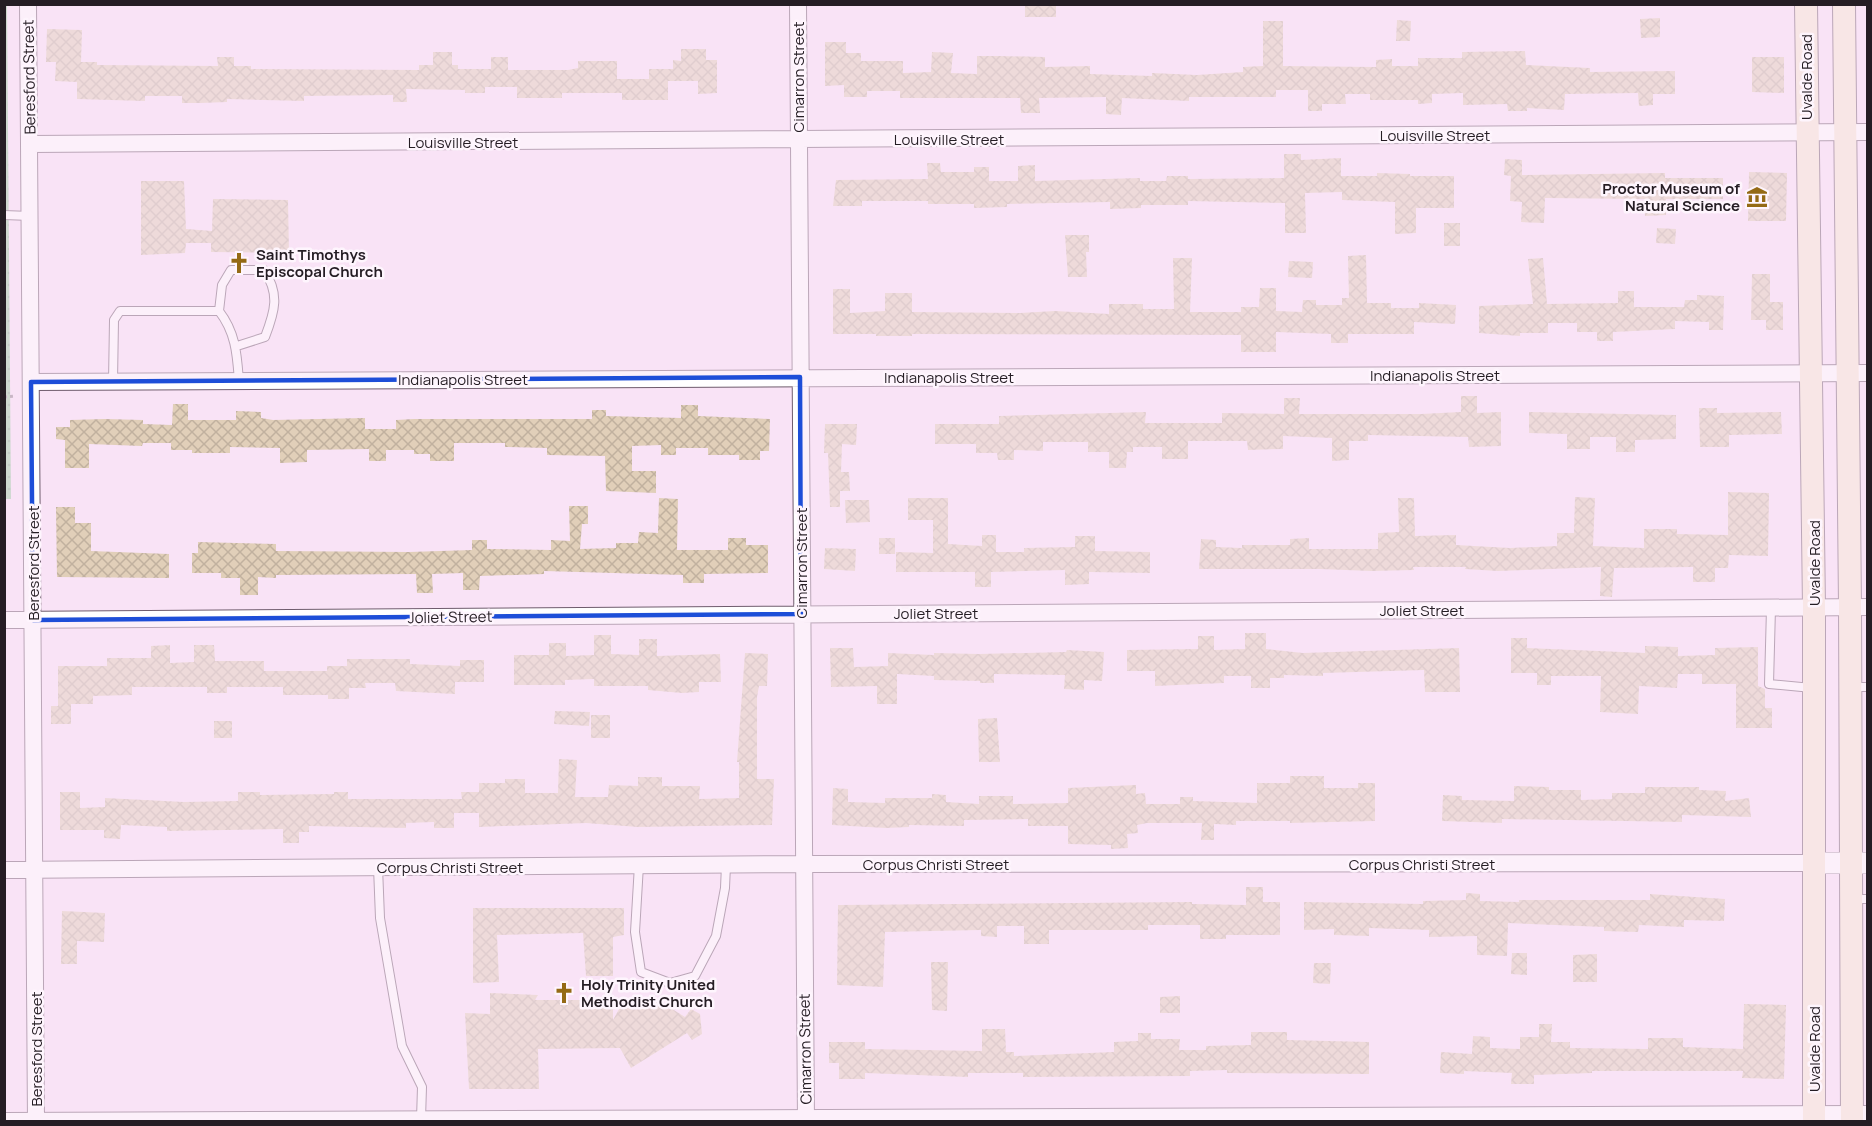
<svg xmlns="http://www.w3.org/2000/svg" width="1872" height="1126" font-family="Manrope,sans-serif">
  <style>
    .grass { fill: url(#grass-dots) }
    .building { fill: url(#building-cross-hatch) }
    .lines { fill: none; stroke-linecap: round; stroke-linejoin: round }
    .service-casing { stroke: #6f5c6d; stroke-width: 10 }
    .minor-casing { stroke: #6f5c6d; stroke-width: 18 }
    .tertiary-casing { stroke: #6f5c6d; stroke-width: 22 }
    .secondary-casing { stroke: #6f5c6d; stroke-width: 24 }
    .path { stroke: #8f808d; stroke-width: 3; stroke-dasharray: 3 3; stroke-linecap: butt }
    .service { stroke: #fff; stroke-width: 8 }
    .minor { stroke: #fff; stroke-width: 16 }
    .tertiary { stroke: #fff; stroke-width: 21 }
    .secondary { stroke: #f7e9d2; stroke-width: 22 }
    .marked { fill: none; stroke: #1d4ed8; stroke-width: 4.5; stroke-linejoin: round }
    .labels { text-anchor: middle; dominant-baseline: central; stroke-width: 5; stroke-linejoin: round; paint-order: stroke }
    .street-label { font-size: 15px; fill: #251d24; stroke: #fef5fd }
    .poi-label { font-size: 15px; font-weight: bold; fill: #251d24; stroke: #fef5fd; text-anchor: start }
  </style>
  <defs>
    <pattern id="grass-dots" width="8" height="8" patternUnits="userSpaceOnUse" patternTransform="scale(1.5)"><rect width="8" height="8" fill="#9bcba3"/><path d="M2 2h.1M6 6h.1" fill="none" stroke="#85ae8c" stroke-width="1.8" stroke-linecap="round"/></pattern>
    <pattern id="building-cross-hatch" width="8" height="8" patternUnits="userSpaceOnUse" patternTransform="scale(1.5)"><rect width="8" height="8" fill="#e1cfb9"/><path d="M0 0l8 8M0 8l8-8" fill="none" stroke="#c1b19f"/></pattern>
  </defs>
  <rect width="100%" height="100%" fill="#f9e3f6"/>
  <!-- grass -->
  <path class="grass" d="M4,5h3l4,494h-6z"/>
  <!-- building -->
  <path class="building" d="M1025,4h31v13h-31z
    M1660,18v19l-19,1 -1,-19z
    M1397,20l14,1 -1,20h-14z
    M1263,21h20v45l93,1v-7l16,-1v7h26v-8h44v-6l63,-1 1,14 64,3v4l85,-1v23h-22v11l-14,1 -1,-13 -73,1 -1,16 -37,-2v3h-19l-1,-7 -44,1v-12l-31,1v9l-14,1v-4h-48v-6h-25l1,10h-24v7h-14v-21h-32v7h-87v4l-67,-3 -1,17 -15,-1v-17l-67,1 1,15h-19l-1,-15h-120v-7h-33v6h-23v-12l-19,1v-44h21v11h15v8h42v12l28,-1 1,-20 21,1 -2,20 26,1v-18h22l46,1v10l45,-1v8l62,2v-3l45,2 46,-3v-5l20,-1z
    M47,29l35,1 -1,32h16v3l121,1 -1,-9h17v9h17v3l168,1v-5h14v-13h19v13h6v4h33v-12h17v13h60l10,-2v-7h39v18h32v-10h24v-9l8,1v-12h25v11h11v33l-19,1v-13h-30v19h-46v-7h-60v5h-45v-11h-32v6h-20v-3l-59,-1 1,13h-14v-7l-89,1v5l-77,-2v3l-26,1h-19v-7h-37v5l-68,-2v-17l-22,-1 1,-19h-10z
    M1752,57h32v36l-32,-1z
    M1284,154h17v6l40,-2v18h36v-3l33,1v2h44v32h-38v25l-21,1v-32l-53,-2v-8l-37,1 1,40h-21v-30l-97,-2v4h-47v3l-31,1v-7l-103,2v3l-33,1v-4h-46v-3h-66v5h-29l3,-26 92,-1 -1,-16h13l1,9h33v-5h15v14h29v-15l17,-1v16l105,-3v3h26l1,-5h21v3l96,-1z
    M1505,159l17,1v15l143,-2v5h58v21h-57v16l-21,1 -1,-17 -99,-1 -1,25 -23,-1 1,-20 -12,-1 1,-25 -7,-1z
    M1749,172l38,1 -1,48h-38z
    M141,181h43l2,48 26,2 1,-32 75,1 1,53 -78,-1v-9h-25l-1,10 -44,2z
    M1444,223h16v23h-16z
    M1657,228l19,1 -1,15 -19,-1z
    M1065,235h24v17h-3l1,25h-19z
    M1366,255l1,48h24v5h28v-5l37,2 -1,19 -41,-2v12h-66v9h-17v-9l-55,-2v20h-35v-17l-329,-1v2h-36v-2h-43v-45h17v24l35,-2v-18h27v19l108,1 35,-2 54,3v-10h34v5h31l-1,-51h19l-2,54h51v-5h18l1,-19h16v23l26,1 1,-12h13v5h26v-7h7l-1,-42z
    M1543,258l4,46 71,-1v-12h16v16h50l1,-7h12v-5l27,1 -1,34h-14v-8l-34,-1v8l-62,3v9h-16v-9h-20v-9h-29v10h-28v3l-41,-3v-27l54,-2 -5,-45z
    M1289,261l24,1 -1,16 -24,-1z
    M1752,274h18v28h13v28h-17v-10h-15z
    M1461,396h16v17l24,-1v34l-32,1 -1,-10 -100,-2v6h-19v19l-17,1v-23l-49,-2v13l-35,1 -1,-9h-59v18h-26v-12h-29v5h-6l-1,16h-17v-16h-21v-10h-45v9l-29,-1v10h-16l-1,-7h-21v-9h-41v-20h64v-8l147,-4 -1,11h77v-10l62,1v-16h16l-1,16h122l40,-2z
    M173,404h15v16h48v-9l25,1v6l12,2 92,-2v11h31v-9l18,-1h178v-9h14v6l75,2v-13h17v11l72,3 -1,32h-9v9h-21v-5h-31v-7h-32v7h-15v-10l-29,1v25h24v22l-50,-2 -1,-35 -58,-1v-7l-42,-1v-4h-51v18h-24v-7h-16v-4h-28v11h-17v-12l-62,1v12l-27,1v-15l-50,-1v6h-38v-3h-21v-7h-28l-1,3 -53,-2v24h-24v-28l-9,-1v-12h14v-7l35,-1 38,1v4l29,1z
    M1699,408h18v5l64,-1 1,22 -53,1v12h-29z
    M1529,412l147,3v24l-41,1v12h-19v-15h-26v12h-23v-15l-38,-1z
    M825,424h32l-1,21 -14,-1 -1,28h8l1,19h-10v16h-10l-2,-54h-4z
    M1728,492l41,1 -1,63 -39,-1 -1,13h-13v14h-22v-15l-79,1 -2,29 -12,-1 1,-29 -103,4 -33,-2 1,-2h-53l1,3 -43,1 -51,-2h-121l2,-30 15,1v7l26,1v-3h48v-6l19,-1v11h69v-16l21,-1 -1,-34h16l1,38 41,-1v10l54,3 47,-2v-13h17l1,-36 20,1 -2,48 51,2v-19h33v5l51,1z
    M659,498l19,1 -1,51h51v-12h18v7h22v28l-64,1v9h-21v-8l-139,-4v3l-64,2 -1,14h-16v-17l-31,1 1,19h-16l-1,-19 -140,1v3l-18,-1v18h-18v-17h-19v-5h-29v-20h6v-11l78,2v7l133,1 63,-2v-10h15v9l64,1v-10l19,1 -1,-35h19v18h-6l-2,25 36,-1v-5h22l1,-11 19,1z
    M908,498h40v46l34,2v-11h14v17h28v-4l51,-1v-11h20v15l55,1v21l-61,-1v12l-24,1v-15l-74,2v15h-16v-15h-79v-20l37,1v-33h-25z
    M845,500h24l1,22 -24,1z
    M56,507h19v16h16v28l78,3v24l-112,-1z
    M879,538h16v16h-16z
    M825,548l31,1 -1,22 -31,-2z
    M1245,633h21v16l37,4 156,-5 1,44h-35l-1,-22 -101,3v3l-39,-1v3h-14v10h-19v-12h-27v7l-69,3v-15h-28v-21l71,-1v-13h16v14l31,-1z
    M594,635h17v19l28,1v-16h18v17l63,-2 1,28h-22v10l-17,1 -34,-3v-4h-54v-7l-29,1v5h-51v-30h35v-12h17v13l28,-1z
    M1511,638h16v10l118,5v-7l33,1v9l37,-1v-7l43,-1v39l7,3v19h7v20h-36v-44h-34v-10h-24l-1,14 -38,-2 -1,28 -38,-2 1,-36h-50v9h-14v-12h-26z
    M170,645v18l24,-1v-17h20l1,16h49v10h63v-5h20v-7h63v5l50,2v-6h24v22h-29v12l-59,-3 -1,-8h-30l1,5h-17v11h-21v-4h-45v-8h-56v6h-20v-6h-75v8l-39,1v8h-22v20h-20v-18h7v-40h49v-8h44v-12z
    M830,648h23l1,19 34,-1v-13l46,2v-2l45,1 87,-2 1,-2 37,2 -2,29 -18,-1v10l-20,-1 1,-14 -71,-1v9h-14v-2l-46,-1v-4l-37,-2v30h-20v-18l-46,1z
    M745,653l23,1 -1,32h-8l-2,11v82h17l-2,46 -134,2 -52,-4 -107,4v-14h-25v15h-20v-6l-28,1v5l-97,-2v6h-10v11h-16v-14l-116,2v-4l-46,-2 -1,14 -16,-1v-8h-44v-38h20v16l25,-1v-9l79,4 54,-1v-9h22v3l74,-1v-2h14v7h114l-1,-7h18v-9h26v-4h20v14h33l1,-34 18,1 -2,37h33l1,-12 29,1v-9h24v9h38l-1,13 40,-1v-36h-2z
    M555,711l35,1 -1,14 -35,-2z
    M591,715h19v23h-19z
    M997,718l3,44h-21l-1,-43z
    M214,721h18v17h-18z
    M1290,776h34v12h34v-5h17v38l-85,2v-2h-54v4l-22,-1v16h-13l1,-17h-55l-10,2 1,8 -11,1 1,14 -17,1v-4l-43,-1v-18h-40v-7l-64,1v6l-55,-1v2l-23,1 -54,-3 1,-37 15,1v13l37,1v-5h47v-4l14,1v7l33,2v-8h34v8l55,-1v-15l68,-3v9l9,-1 1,11h34v-7h13v4l64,2v-20h33z
    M1514,786l35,1v3h32v10l31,-1v-6h33v-6h54v3l27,1 -1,10 24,-3 2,19 -69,-2v7l-180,-3v4l-60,-2 1,-26 19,1v4l52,1z
    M1246,887h17v15h17v33h-54v4h-26v-14h-52v5h-99v14h-25v-18h-27v11l-16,-1v-6l-96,2 -2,55 -46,-2 1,-80 354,-3v2l54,1z
    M1466,893l14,1v7l39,1v-2h131v-6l75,5 -1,22 -40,-1v7l-45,-2 -1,7 -34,-1v-4l-96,-4 -1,33 -30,-1v-19l-48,1v-7l-60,-2v8l-35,-1v-6l-30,1v-28l119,2v-3l43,-1z
    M473,908h151v27l-11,2v39h-27l-3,-43 -86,2 2,47 -26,1z
    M62,911l43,2 -1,29 -27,-1v23h-16z
    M1512,953h15v22l-16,-1z
    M1597,954v28h-24v-27z
    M931,962h17l-1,49 -15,-1z
    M1314,963h17l-1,21 -17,-1z
    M490,993l48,2 -3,5h78v20l11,-20h34l27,17 6,-8 9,5 2,20 -10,6 -5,-7 -56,35 -11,-20 -82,1 1,40h-70l-4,-76 25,1z
    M1180,996v17h-20v-16z
    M1744,1004l42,1 -2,74 -42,-1 1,-7h-151v2l-58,2v9h-23l1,-11 -48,-2v3l-24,-1 1,-21 31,2 1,-18 17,1v11l30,1v-12h19v-13h13l-1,18h19v6l78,1v-11h35v9l60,2z
    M982,1029h23l1,23h8v4l100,-4v-10l24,-1v-8h13v6h29l-1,11h27v-4l45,-1v-13h36v8l82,2v32l-142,-1v-3l-37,1v5l-167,1v-4h-55v4l-103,-4v6h-26v-16h-10v-21h36v7l117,2z"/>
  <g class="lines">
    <defs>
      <path id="service" d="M4,215l26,1
        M219,311l3,-26 9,-15h33c16,24 11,41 1,67l-28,9
        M113,382l1,-62 6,-9h99c17,22 18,44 20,70
        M1771,608l-2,76 43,4
        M1851,687h17
        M639,865l-4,67 6,40 29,11 25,-7 21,-40 9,-48 1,-23
        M378,867l2,51 22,128 20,41 -1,32
        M1851,899h17"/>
      <path id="minor" d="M28,4l8,1118
        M798,4l8,1118
        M30,144l1838,-12
        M31,382l1837,-9
        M4,620l1864,-13
        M4,870l799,-6 1009,-1
        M4,1121l1864,-7"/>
      <path id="tertiary" d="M1812,863h56"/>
      <path id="secondary" d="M1806,4l8,603v515
        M1844,4l6,603 2,515"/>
    </defs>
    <!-- service casing -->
    <use href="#service" class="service-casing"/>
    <!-- minor casing -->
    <use href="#minor" class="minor-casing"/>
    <!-- tertiary casing -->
    <use href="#tertiary" class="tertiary-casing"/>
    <!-- secondary casing -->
    <use href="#secondary" class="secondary-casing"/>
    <!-- path -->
    <path class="path" d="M4,397l11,-1"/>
    <!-- service -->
    <use href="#service" class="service"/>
    <!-- minor -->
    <use href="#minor" class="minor"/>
    <!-- tertiary -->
    <use href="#tertiary" class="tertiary"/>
    <!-- secondary -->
    <use href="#secondary" class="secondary"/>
  </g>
  <!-- marked area -->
  <path d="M0 0H1872V1126H0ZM800,377l1,237 -768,6 -2,-238z" fill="#f9e3f6" fill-opacity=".55" fill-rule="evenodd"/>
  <path class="marked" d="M800,377l1,237 -768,6 -2,-238z"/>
  <!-- icons -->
  <defs>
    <symbol id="museum-bare" viewBox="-9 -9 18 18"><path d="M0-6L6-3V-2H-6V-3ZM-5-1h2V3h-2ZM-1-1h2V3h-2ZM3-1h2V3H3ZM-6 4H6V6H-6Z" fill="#946a15" stroke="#fef5fd" stroke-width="2.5" paint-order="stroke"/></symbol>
    <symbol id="church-bare" viewBox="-9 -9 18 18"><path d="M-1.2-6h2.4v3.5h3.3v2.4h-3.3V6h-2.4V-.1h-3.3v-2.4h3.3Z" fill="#946a15" stroke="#fef5fd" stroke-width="2.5" paint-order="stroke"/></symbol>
  </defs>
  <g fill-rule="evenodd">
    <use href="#museum-bare" x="1742" y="182" width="30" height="30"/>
    <use href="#church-bare" x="224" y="248" width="30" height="30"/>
    <use href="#church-bare" x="549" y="978" width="30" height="30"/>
  </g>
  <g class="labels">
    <!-- street labels -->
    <g class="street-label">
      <text transform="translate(29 77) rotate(-91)">Beresford Street</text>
      <text transform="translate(798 77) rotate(-90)">Cimarron Street</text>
      <text transform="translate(1806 77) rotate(-90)">Uvalde Road</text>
      <text x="1435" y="135">Louisville Street</text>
      <text x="949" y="139">Louisville Street</text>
      <text x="463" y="142">Louisville Street</text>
      <text x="1435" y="375">Indianapolis Street</text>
      <text x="949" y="377">Indianapolis Street</text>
      <text x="463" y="379">Indianapolis Street</text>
      <text transform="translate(33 563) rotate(-90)">Beresford Street</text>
      <text transform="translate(801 563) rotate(-90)">Cimarron Street</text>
      <text transform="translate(1814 563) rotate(-90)">Uvalde Road</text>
      <text x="1422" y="610">Joliet Street</text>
      <text x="936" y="613">Joliet Street</text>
      <text transform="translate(450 617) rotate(-1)">Joliet Street</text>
      <text x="936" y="864">Corpus Christi Street</text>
      <text x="1422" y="864">Corpus Christi Street</text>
      <text x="450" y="867">Corpus Christi Street</text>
      <text transform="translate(36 1049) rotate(-90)">Beresford Street</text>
      <text transform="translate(805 1049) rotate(-91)">Cimarron Street</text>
      <text transform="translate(1814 1049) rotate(-90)">Uvalde Road</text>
    </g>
    <!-- poi labels -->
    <g class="poi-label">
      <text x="1740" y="188" text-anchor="end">Proctor Museum of<tspan x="1740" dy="17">Natural Science</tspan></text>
      <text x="256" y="254">Saint Timothys<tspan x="256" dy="17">Episcopal Church</tspan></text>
      <text x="581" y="984">Holy Trinity United<tspan x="581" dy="17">Methodist Church</tspan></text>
    </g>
  </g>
  <!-- border -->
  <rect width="1872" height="1126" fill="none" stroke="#251d24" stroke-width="12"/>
</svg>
